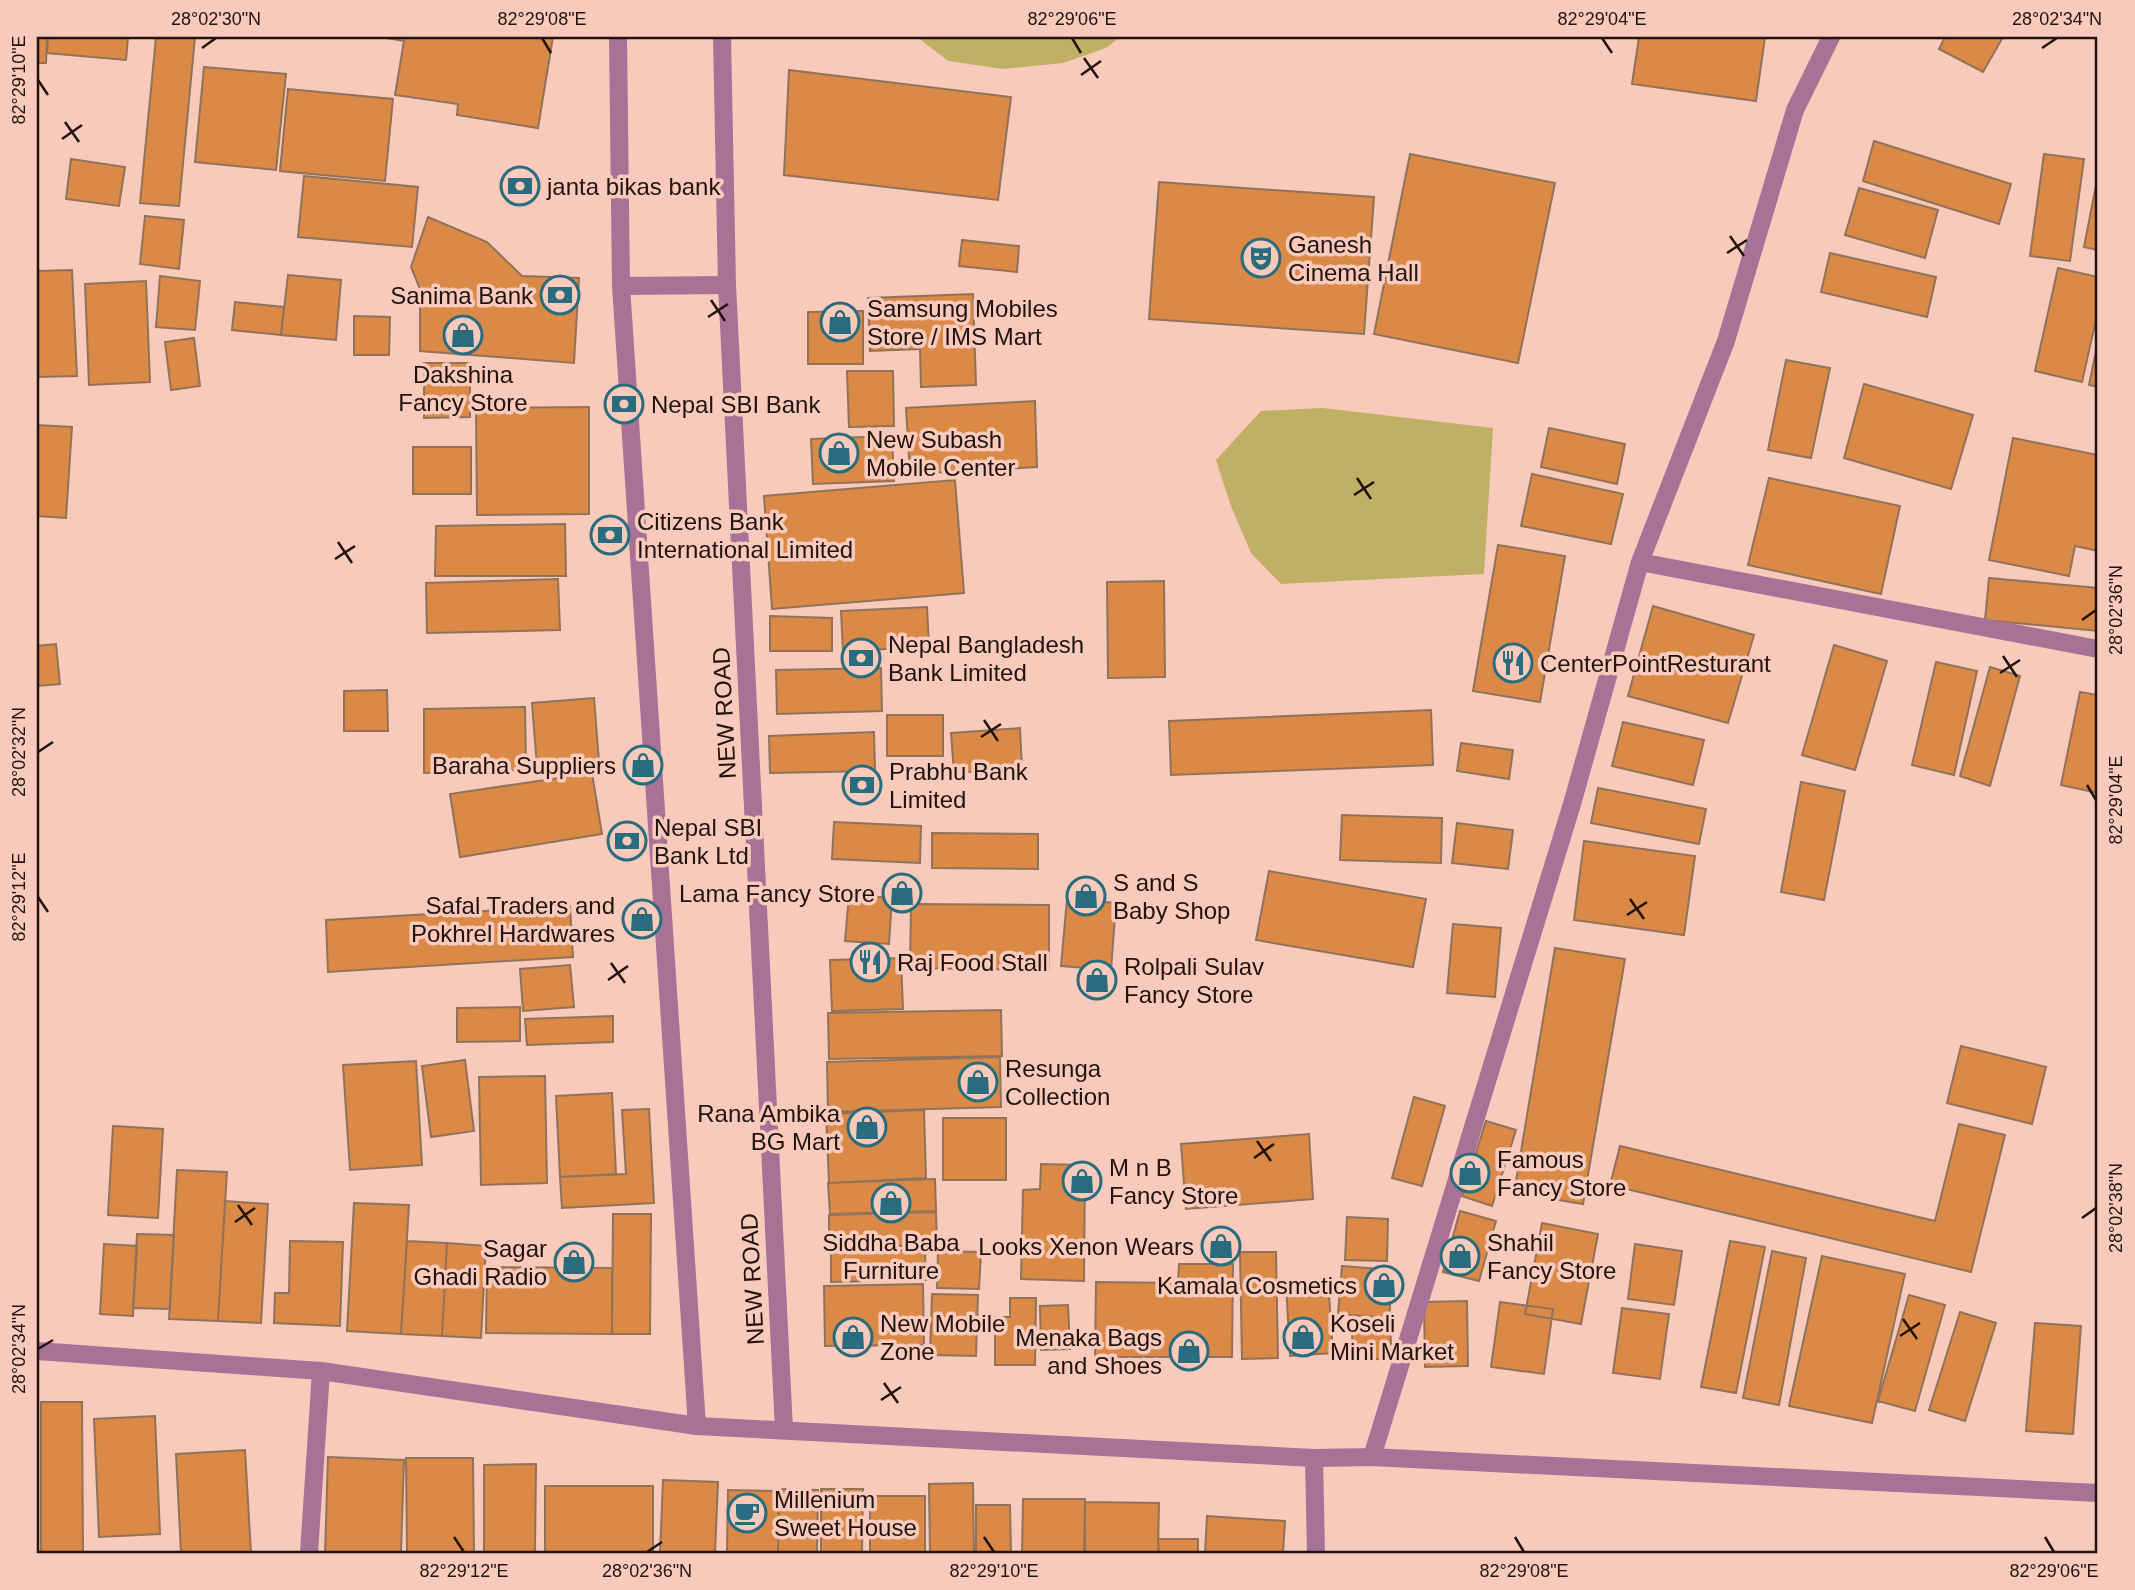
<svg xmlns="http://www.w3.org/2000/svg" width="2135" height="1590" font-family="Helvetica,sans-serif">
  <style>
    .green { fill: #bfb065 }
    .building { fill: #da8a46; stroke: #927259; stroke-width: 2 }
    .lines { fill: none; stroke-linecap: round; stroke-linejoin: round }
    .minor { stroke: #a87297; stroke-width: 18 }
    .tertiary { stroke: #a87297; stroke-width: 18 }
    .ticks { fill: none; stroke: #22130e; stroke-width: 2.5 }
    .labels { text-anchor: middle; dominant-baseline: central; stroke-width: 7; stroke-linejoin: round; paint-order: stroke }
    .poi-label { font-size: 24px; fill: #22130e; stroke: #f7cabc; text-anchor: start }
    .street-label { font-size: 24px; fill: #22130e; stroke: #f7cabc }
    .neatline { fill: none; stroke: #22130e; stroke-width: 2.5 }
    .ticks-label { font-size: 18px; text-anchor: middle; fill: #22130e }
  </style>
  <rect width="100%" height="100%" fill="#f7cabc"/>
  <!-- green -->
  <path class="green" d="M917,37h203l-14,11 -43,15 -60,6 -55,-8z
    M1323,408l170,20 -9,146 -203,10 -30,-31 -20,-47 -15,-46 45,-49z"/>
  <!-- building -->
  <path class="building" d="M37,37h10l-1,26h-9z
    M48,37h80l-2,23 -79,-7z
    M156,37h39l-16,169 -39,-3z
    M381,37h172l-15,91 -81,-13 1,-11 -63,-9 9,-54z
    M1639,37h126l-9,64 -124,-17z
    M1945,37h58l-20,35 -44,-23z
    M204,67l82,7 -10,96 -81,-8z
    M789,70l222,27 -13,103 -214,-25z
    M288,89l105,10 -8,82 -105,-10z
    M1874,141l137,43 -12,40 -136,-43z
    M1410,154l145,29 -37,180 -144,-29z
    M2044,154l40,5 -14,102 -40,-5z
    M71,159l54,8 -6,39 -53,-7z
    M2098,175v75l-14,-3z
    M304,176l114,11 -6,60 -114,-10z
    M1159,182l215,15 -10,137 -215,-15z
    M1859,188l79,22 -13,48 -80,-23z
    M145,216l39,4 -5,49 -39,-5z
    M428,217l59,25 35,34 57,2 -5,85 -154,-12v-62l-9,-22z
    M962,240l57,6 -2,26 -58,-6z
    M1830,253l106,24 -9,40 -106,-25z
    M2058,268l40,9v34l-16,71 -47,-11z
    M72,270l5,106 -39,1 -1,-106z
    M288,275l53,5 -5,60 -55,-5z
    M160,276l40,5 -5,49 -39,-3z
    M146,281l4,101 -61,3 -4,-101z
    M973,294l3,91 -55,2 -1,-38 -50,2 -2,-53z
    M235,302l49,5 -3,28 -49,-5z
    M863,311v53h-55v-52z
    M354,316l36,1 -1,38h-35z
    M194,338l6,48 -29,4 -6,-48z
    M2098,341v46l-9,-2z
    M1786,360l44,8 -19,90 -43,-8z
    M424,363h46v54l-46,1z
    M847,371h46l1,55 -45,1z
    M1864,384l109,31 -22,74 -107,-31z
    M1035,401l2,66 -127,7 -4,-66z
    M589,407v107l-112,1 -1,-107z
    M37,425l35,2 -6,91 -29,-2z
    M1549,428l76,16 -8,40 -76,-17z
    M892,436l2,45 -81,3 -2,-45z
    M2013,438l85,17v96l-23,-5 -6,30 -80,-16z
    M413,447h58v47h-58z
    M1532,474l91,20 -12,50 -90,-18z
    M1769,478l131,28 -19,88 -133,-29z
    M955,480l9,113 -192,16 -8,-113z
    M565,524l1,52h-131l1,-50z
    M1498,545l67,11 -25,146 -67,-11z
    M1989,578l109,10v43l-113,-11z
    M558,579l2,51 -133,3 -1,-50z
    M1164,581l1,96 -57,1 -1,-96z
    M1653,606l101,29 -26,88 -100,-27z
    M927,607l2,39 -86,6 -2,-41z
    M770,616l62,2v33h-62z
    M56,644l4,40 -23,2v-40z
    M1834,645l53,16 -32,109 -53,-15z
    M1936,662l41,9 -23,104 -42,-10z
    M1990,667l30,9 -30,110 -30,-10z
    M881,668l1,43 -105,3 -1,-44z
    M387,690l1,41h-44v-40z
    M2080,692l18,3v98l-37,-8z
    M594,698l5,64 -62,5 -5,-64z
    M525,707l1,63 -102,3v-64z
    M1431,710l2,55 -262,10 -2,-54z
    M887,715h56v41h-56z
    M1623,722l81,18 -11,45 -81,-19z
    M1020,728l2,40 -68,5 -3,-40z
    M874,732l1,39 -105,2 -1,-37z
    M1461,743l52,7 -4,29 -52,-8z
    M592,773l10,61 -142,23 -10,-63z
    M1801,782l44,9 -21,109 -43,-8z
    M1598,788l108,21 -7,35 -108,-21z
    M1342,815l100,3 -1,45 -101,-3z
    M834,822l87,4 -1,37 -88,-4z
    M1457,823l56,7 -5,39 -56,-6z
    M932,833l106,1v35l-106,-1z
    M1584,841l111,15 -11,79 -110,-15z
    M1269,871l157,28 -13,68 -157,-27z
    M849,895l43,3 -3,46 -44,-3z
    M1067,899l49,4 -5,67 -50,-4z
    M911,904l138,1v65l-139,-2z
    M570,906l3,51 -245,15 -2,-52z
    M1453,924l48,4 -6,69 -48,-4z
    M1555,948l70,11 -42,245 -69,-11z
    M901,958l2,51 -71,2 -2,-51z
    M570,965l4,42 -51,4 -3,-42z
    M520,1007v34l-63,1v-34z
    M1001,1010l1,46 -173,3 -1,-46z
    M613,1016v26l-86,3 -2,-26z
    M1961,1046l85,21 -14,57 -85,-21z
    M1000,1057l1,50 -173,5 -1,-50z
    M465,1060l9,71 -43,6 -9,-71z
    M416,1061l6,104 -72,5 -7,-105z
    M545,1076l2,107 -66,2 -2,-108z
    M612,1093l4,81 -56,3 -4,-81z
    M1414,1097l31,9 -23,80 -30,-8z
    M649,1109l5,94 -92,5 -2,-31 66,-3 -4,-64z
    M924,1110l2,68 -97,5 -3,-69z
    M943,1118h63v62h-63z
    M1486,1121l30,9 -24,76 -30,-10z
    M1959,1124l46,11 -34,137 -361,-87 10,-39 315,75z
    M113,1126l50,3 -5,89 -50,-3z
    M1309,1134l4,65 -127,10 -5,-65z
    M1041,1164l44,1 -1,116 -63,-2 2,-89 17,-1z
    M177,1170l50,2 -9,149 -49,-2z
    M935,1179l1,32 -106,3 -2,-31z
    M225,1201l43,3 -7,119 -43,-2z
    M354,1203l55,2 -8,129 -54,-3z
    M1460,1211l36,10 -17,60 -36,-9z
    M936,1212l1,33 -108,3v-33z
    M613,1214h38l-1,120h-38z
    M1347,1217l41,2 -1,42 -42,-1z
    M1542,1223l56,11 -17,90 -56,-10z
    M137,1234l37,1 -4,74 -37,-1z
    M290,1241l53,1 -3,84 -66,-3 1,-30h14z
    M407,1241l40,2 -5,93 -41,-2z
    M1730,1241l35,6 -29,146 -35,-6z
    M447,1243l39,3 -5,92 -39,-2z
    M104,1244l33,2 -4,70 -33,-2z
    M1635,1244l47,7 -8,54 -46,-6z
    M925,1250l1,30 -95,2v-30z
    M938,1251l43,1 -2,37 -42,-1z
    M1772,1251l34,7 -27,147 -36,-7z
    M1240,1252h36l2,106 -36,1z
    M1822,1256l83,18 -33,149 -83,-17z
    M1179,1264h54l-1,93h-137l1,-75 82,1z
    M1342,1266l51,4 -4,48 -51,-4z
    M487,1267l125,1v66l-126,-1z
    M1328,1280l5,73 -43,3 -4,-73z
    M923,1284l1,61 -99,1 -1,-60z
    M932,1294l46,1 -2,61 -46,-1z
    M1909,1295l36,10 -30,106 -37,-10z
    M1010,1298h26l-1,67h-40v-48h15z
    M1467,1301l1,65 -43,1 -1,-65z
    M1500,1302l53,7 -9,65 -53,-7z
    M1068,1305l2,44 -29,1 -1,-44z
    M1622,1308l47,6 -9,65 -47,-6z
    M1960,1312l36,11 -31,98 -36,-11z
    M2035,1323l46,3 -8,108 -47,-3z
    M1390,1328l2,30 -39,3 -1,-31z
    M41,1402h41l1,151h-42z
    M155,1416l5,118 -61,3 -5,-118z
    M245,1450l6,103h-70l-5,-99z
    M328,1457l76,3 -3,93h-76z
    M406,1458h67l1,95h-67z
    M536,1464l-1,89h-51v-88z
    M663,1480l55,2 -3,71h-55z
    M973,1483l1,70h-44l-1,-69z
    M545,1486h108v67h-108z
    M779,1489l39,1 -1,63h-39z
    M821,1489h42l-1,64h-41z
    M728,1490l51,1 -1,62h-51z
    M870,1496h55v57h-55z
    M1023,1499h62l-1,54h-62z
    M1085,1502l74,1 -1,50h-73z
    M976,1505h34l1,48h-35z
    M1207,1516l78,5 -2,32h-78z
    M1158,1539h40v14h-39z"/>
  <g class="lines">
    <!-- minor -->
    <path class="minor" d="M618,37l3,249 76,1140
      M722,37l5,248 57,1144
      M1640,562l458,87
      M37,1351l284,20 376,55 617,32 58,-1 726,36
      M1372,1457l200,-653 68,-242 86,-221 69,-231 36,-73
      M1314,1458l2,95
      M309,1553l12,-182"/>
    <!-- tertiary -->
    <path class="tertiary" d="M621,286l106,-1"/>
  </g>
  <!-- ticks -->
  <path class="ticks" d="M542,38l9,15M1072,38l9,15M1602,38l10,15M202,48l14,-10M2042,48l15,-10M1084,58l14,20M1081,75l20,-14M38,80l10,15M65,122l14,20M62,139l20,-14M1730,236l14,20M1727,253l20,-13M711,300l14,21M708,317l20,-13M1357,478l14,21M1354,495l20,-13M338,542l14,21M335,559l20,-13M2082,620l14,-10M2003,656l14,21M2000,673l20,-13M984,720l14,21M981,737l20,-13M38,752l15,-10M2087,785l9,15M38,897l10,15M1630,899l14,20M1627,915l20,-13M611,963l14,20M608,980l20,-14M1257,1141l14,20M1254,1158l20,-14M238,1205l14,20M2082,1218l14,-10M235,1222l20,-14M1903,1319l14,20M1900,1336l20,-13M38,1349l15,-9M884,1383l14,20M881,1400l20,-13M454,1537l10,15M984,1537l10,15M1515,1537l9,15M2045,1537l9,15M647,1552l15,-10"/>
  <!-- icons -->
  <defs>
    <symbol id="bank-ring" viewBox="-11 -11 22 22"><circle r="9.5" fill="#f7cabc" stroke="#296c7e" stroke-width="1.5"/><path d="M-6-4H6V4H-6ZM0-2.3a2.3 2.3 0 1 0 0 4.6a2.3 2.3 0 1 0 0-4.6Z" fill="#296c7e"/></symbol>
    <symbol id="theatre-ring" viewBox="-11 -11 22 22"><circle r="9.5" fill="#f7cabc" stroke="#296c7e" stroke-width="1.5"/><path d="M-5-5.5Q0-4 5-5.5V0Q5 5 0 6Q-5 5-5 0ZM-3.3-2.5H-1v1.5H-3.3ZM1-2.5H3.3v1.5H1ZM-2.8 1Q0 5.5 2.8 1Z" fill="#296c7e"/></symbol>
    <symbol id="shop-ring" viewBox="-11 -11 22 22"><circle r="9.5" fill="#f7cabc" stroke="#296c7e" stroke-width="1.5"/><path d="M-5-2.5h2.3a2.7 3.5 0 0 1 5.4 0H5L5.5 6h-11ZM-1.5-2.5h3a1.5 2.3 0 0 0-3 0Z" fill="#296c7e"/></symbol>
    <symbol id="restaurant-ring" viewBox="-11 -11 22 22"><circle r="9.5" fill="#f7cabc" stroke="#296c7e" stroke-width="1.5"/><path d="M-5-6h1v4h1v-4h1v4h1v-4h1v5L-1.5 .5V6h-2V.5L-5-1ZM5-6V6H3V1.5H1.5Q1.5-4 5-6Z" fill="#296c7e"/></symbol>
    <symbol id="cafe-ring" viewBox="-11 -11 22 22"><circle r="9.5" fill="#f7cabc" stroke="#296c7e" stroke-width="1.5"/><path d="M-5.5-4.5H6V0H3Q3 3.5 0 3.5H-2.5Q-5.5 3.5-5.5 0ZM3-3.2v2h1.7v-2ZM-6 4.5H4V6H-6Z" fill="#296c7e"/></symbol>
  </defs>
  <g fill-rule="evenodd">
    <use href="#bank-ring" x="498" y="164" width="44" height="44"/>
    <use href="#theatre-ring" x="1239" y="236" width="44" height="44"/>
    <use href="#bank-ring" x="538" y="273" width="44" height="44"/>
    <use href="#shop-ring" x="818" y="300" width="44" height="44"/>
    <use href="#shop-ring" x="441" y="313" width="44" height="44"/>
    <use href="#bank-ring" x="602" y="382" width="44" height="44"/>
    <use href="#shop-ring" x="817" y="431" width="44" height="44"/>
    <use href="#bank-ring" x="588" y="513" width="44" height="44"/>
    <use href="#bank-ring" x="839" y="636" width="44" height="44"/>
    <use href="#restaurant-ring" x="1491" y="641" width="44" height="44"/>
    <use href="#shop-ring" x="621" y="743" width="44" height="44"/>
    <use href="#bank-ring" x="840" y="763" width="44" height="44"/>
    <use href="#bank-ring" x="605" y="819" width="44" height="44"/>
    <use href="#shop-ring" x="880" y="871" width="44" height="44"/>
    <use href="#shop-ring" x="1064" y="874" width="44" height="44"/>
    <use href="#shop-ring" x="620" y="897" width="44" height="44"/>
    <use href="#restaurant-ring" x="848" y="940" width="44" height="44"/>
    <use href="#shop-ring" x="1075" y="958" width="44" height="44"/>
    <use href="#shop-ring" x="956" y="1060" width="44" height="44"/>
    <use href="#shop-ring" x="845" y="1105" width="44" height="44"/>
    <use href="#shop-ring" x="1448" y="1151" width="44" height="44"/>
    <use href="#shop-ring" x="1060" y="1159" width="44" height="44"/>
    <use href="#shop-ring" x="869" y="1181" width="44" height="44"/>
    <use href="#shop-ring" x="1199" y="1224" width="44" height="44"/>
    <use href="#shop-ring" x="1438" y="1234" width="44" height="44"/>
    <use href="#shop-ring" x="552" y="1240" width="44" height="44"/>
    <use href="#shop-ring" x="1362" y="1263" width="44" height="44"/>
    <use href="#shop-ring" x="831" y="1315" width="44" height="44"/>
    <use href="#shop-ring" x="1281" y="1315" width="44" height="44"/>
    <use href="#shop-ring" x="1167" y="1329" width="44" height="44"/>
    <use href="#cafe-ring" x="725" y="1491" width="44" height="44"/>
  </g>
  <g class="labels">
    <!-- poi labels -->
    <g class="poi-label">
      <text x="547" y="186">janta bikas bank</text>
      <text x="1288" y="244">Ganesh<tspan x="1288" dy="28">Cinema Hall</tspan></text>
      <text x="533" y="295" text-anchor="end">Sanima Bank</text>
      <text x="867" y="308">Samsung Mobiles<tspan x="867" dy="28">Store / IMS Mart</tspan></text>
      <text x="463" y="374" text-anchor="middle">Dakshina<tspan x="463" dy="28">Fancy Store</tspan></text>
      <text x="651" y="404">Nepal SBI Bank</text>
      <text x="866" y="439">New Subash<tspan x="866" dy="28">Mobile Center</tspan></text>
      <text x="637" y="521">Citizens Bank<tspan x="637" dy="28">International Limited</tspan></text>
      <text x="888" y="644">Nepal Bangladesh<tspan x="888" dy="28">Bank Limited</tspan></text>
      <text x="1540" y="663">CenterPointResturant</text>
      <text x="616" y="765" text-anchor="end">Baraha Suppliers</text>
      <text x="889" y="771">Prabhu Bank<tspan x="889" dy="28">Limited</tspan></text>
      <text x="654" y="827">Nepal SBI<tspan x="654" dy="28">Bank Ltd</tspan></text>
      <text x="1113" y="882">S and S<tspan x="1113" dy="28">Baby Shop</tspan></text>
      <text x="875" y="893" text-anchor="end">Lama Fancy Store</text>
      <text x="615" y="905" text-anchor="end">Safal Traders and<tspan x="615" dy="28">Pokhrel Hardwares</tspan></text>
      <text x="897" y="962">Raj Food Stall</text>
      <text x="1124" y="966">Rolpali Sulav<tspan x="1124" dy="28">Fancy Store</tspan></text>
      <text x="1005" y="1068">Resunga<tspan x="1005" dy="28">Collection</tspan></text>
      <text x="840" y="1113" text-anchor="end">Rana Ambika<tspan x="840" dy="28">BG Mart</tspan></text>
      <text x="1497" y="1159">Famous<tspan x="1497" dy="28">Fancy Store</tspan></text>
      <text x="1109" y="1167">M n B<tspan x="1109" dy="28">Fancy Store</tspan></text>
      <text x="891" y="1242" text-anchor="middle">Siddha Baba<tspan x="891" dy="28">Furniture</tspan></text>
      <text x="1487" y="1242">Shahil<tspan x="1487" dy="28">Fancy Store</tspan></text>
      <text x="1194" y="1246" text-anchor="end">Looks Xenon Wears</text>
      <text x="547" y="1248" text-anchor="end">Sagar<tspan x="547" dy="28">Ghadi Radio</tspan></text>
      <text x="1357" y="1285" text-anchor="end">Kamala Cosmetics</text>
      <text x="880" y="1323">New Mobile<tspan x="880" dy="28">Zone</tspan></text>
      <text x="1330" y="1323">Koseli<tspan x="1330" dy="28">Mini Market</tspan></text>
      <text x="1162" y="1337" text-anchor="end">Menaka Bags<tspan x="1162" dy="28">and Shoes</tspan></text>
      <text x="774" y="1499">Millenium<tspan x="774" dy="28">Sweet House</tspan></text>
    </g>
    <!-- street labels -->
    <g class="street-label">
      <text transform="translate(724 713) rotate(-93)">NEW ROAD</text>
      <text transform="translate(752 1279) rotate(-93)">NEW ROAD</text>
    </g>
  </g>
  <!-- border -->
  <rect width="2135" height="1590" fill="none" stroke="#f7cabc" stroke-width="77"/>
  <rect x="38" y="38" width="2058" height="1514" class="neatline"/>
  <g class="ticks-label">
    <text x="216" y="25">28°02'30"N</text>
    <text x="542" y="25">82°29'08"E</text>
    <text x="1072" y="25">82°29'06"E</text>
    <text x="1602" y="25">82°29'04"E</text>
    <text x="2057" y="25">28°02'34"N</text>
    <text transform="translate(19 80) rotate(-90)" y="6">82°29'10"E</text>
    <text transform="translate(2116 610) rotate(-90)" y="6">28°02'36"N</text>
    <text transform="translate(19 752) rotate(-90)" y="6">28°02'32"N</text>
    <text transform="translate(2116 800) rotate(-90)" y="6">82°29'04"E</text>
    <text transform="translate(19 897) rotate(-90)" y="6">82°29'12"E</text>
    <text transform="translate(2116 1208) rotate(-90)" y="6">28°02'38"N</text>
    <text transform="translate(19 1349) rotate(-90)" y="6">28°02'34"N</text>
    <text x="464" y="1577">82°29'12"E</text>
    <text x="647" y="1577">28°02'36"N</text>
    <text x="994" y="1577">82°29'10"E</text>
    <text x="1524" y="1577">82°29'08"E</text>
    <text x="2054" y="1577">82°29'06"E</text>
  </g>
</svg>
